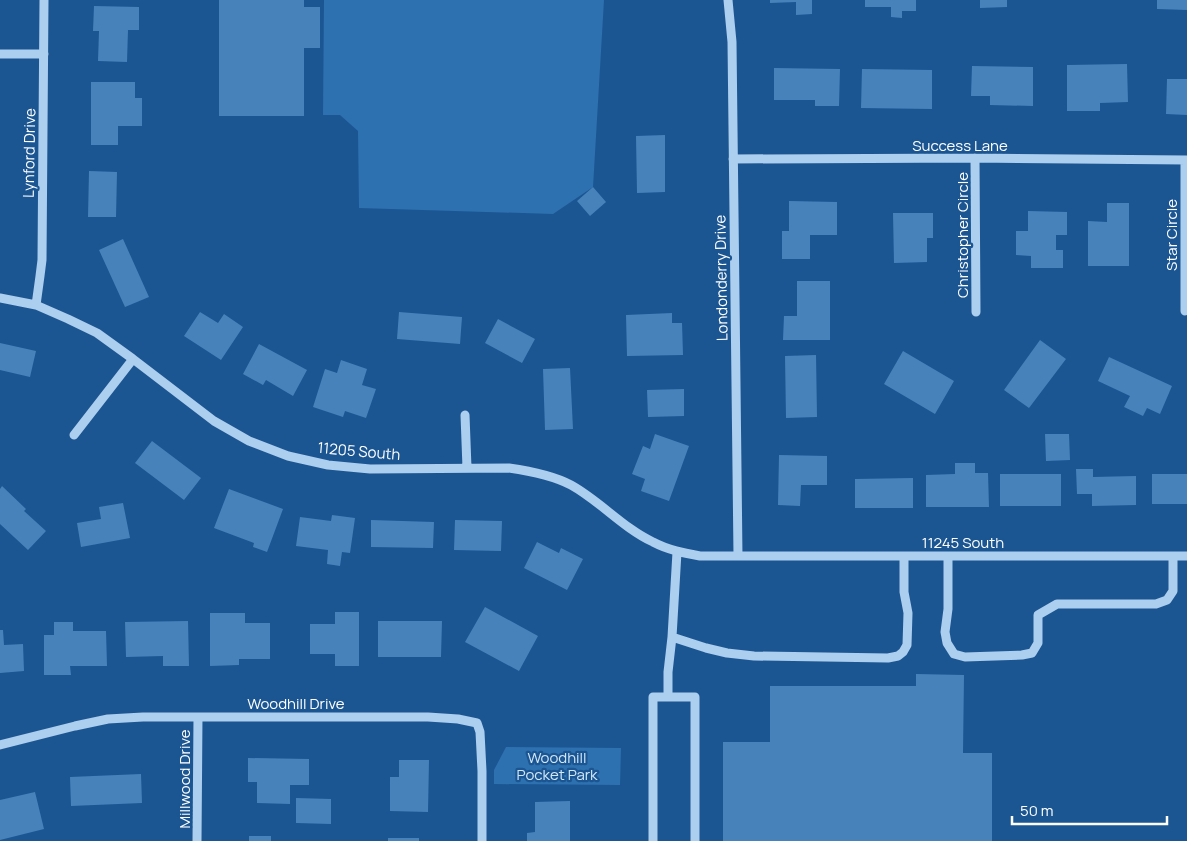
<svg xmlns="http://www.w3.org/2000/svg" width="1187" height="841" font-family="Manrope,sans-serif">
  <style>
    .green { fill: #2e71b0 }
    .building { fill: #4882bb }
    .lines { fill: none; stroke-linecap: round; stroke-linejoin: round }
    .minor { stroke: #acceef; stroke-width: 9 }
    .labels { text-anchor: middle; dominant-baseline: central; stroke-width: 4.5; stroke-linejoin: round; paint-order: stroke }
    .street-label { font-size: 15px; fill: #fff; stroke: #1b5692 }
    .park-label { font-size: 15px; fill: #d2e7fa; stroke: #1b5692 }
  </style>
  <rect width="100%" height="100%" fill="#1b5692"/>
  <!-- green -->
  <path class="green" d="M324,0h280l-11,187 -40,27 -194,-6 -1,-77 -18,-16h-17z
    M506,747l115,1 -1,37 -126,-1v-14z"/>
  <!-- building -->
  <path class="building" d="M219,0h85v7h16v41h-16v68h-85z
    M770,0h42v14l-16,1v-13l-26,1z
    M865,0h51v11h-14v7l-11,-1v-10h-26z
    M980,0h27v7l-27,1z
    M1157,0h30v10l-30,-1z
    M94,6l45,1v23h-11l-1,32 -29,-1 1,-30h-6z
    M1127,64l1,38 -28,1v8h-33v-46z
    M972,66l61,1v39l-43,-1v-9h-19z
    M774,68l66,1 -1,37h-24v-6h-41z
    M862,69l70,1v39l-71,-1z
    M1167,79h20v36l-21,-1z
    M91,82h44v16h7v28h-24v19h-27z
    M665,135v57l-28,1 -1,-57z
    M89,171l28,1 -1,45h-28z
    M593,187l13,15 -16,14 -13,-15z
    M789,201l48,1v33h-27v24h-28v-28h7z
    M1107,203h22v63h-41v-45l19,1z
    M1028,211l39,1v23h-11v15h7v18h-32v-12l-15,-1v-24h12z
    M893,213h40v25h-6v24l-33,1z
    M123,239l26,58 -24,10 -26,-57z
    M797,281h33v59h-47l1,-24h13z
    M200,312l18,11 6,-9 19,13 -22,33 -37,-24z
    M399,312l63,5 -2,27 -63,-5z
    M672,313v10h10l1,32 -56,1 -1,-41z
    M498,319l37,20 -13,24 -37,-20z
    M1040,340l26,19 -37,49 -25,-18z
    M0,343l36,8 -6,26 -30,-7z
    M259,344l48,26 -14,26 -27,-16 -3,5 -20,-11z
    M903,351l51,30 -19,33 -51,-30z
    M816,355l1,62 -31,1 -1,-62z
    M1109,357l63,29 -12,28 -13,-6 -4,8 -19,-9 6,-11 -32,-15z
    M341,360l26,9 -5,16 14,4 -10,29 -21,-7 -2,6 -30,-10 12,-38 12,4z
    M570,368l3,61 -28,1 -2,-61z
    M684,389v27l-36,1 -1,-27z
    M655,434l34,12 -20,55 -28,-10 4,-12 -13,-5 11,-28 7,3z
    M1045,434h24l1,26 -24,1z
    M152,441l49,37 -17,22 -49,-37z
    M779,455l48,1v29h-26l-1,21 -22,-1z
    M955,463h20v10h13l1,34h-63v-32l29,-1z
    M1076,469h17v8l43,-1v29l-44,1v-12h-15z
    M1000,474h61v32h-61z
    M1152,474h35v30h-35z
    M913,478v30h-58v-29z
    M2,486l24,23 -2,2 22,20 -18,19 -28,-26v-35z
    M229,489l54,20 -16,43 -14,-5 1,-4 -40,-15z
    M123,503l7,35 -49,9 -4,-24 24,-4 -2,-12z
    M332,515l23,3 -5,35 -8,-1 -2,14 -13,-2 1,-14 -32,-4 4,-29 31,4z
    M371,520l63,2 -1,26 -62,-1z
    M455,520l47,1 -1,30 -47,-1z
    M537,542l22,11 2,-5 22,11 -16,31 -43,-22z
    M485,607l53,29 -19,35 -54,-29z
    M335,612h24v54h-24v-12h-25v-30h25z
    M210,613h35v10h25v36h-31v6l-29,1z
    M188,621l1,45h-26v-10l-37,1 -1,-35z
    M378,621h64l-1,36h-63z
    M54,622h19v9h33l1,35h-37l1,9h-27v-40h10z
    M0,630h3l1,15 19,-1 1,27 -24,2z
    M916,674l48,1 -1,78h29v88h-269v-99h47v-56h146z
    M248,758l61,1v26h-19v19l-33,-1v-21h-9z
    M399,760h30l-1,52 -38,-1v-34h9z
    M141,774l1,29 -71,3 -1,-29z
    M35,792l9,37 -44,11v-40z
    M296,798l35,1v25l-35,-1z
    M570,801v40h-43v-8l8,-1v-30z
    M249,836h22v5h-22z
    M388,838h31v3h-31z"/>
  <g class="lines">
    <!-- minor -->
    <path class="minor" d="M728,0l4,42 6,514
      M0,54h44
      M975,158l1,154
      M733,159l242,-1 212,2
      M1185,160v151
      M0,298l36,7 32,14 29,14 36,26 81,62 35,20 39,15 40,9 42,4 139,-1c21,3 43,7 62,17 29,16 52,43 82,57 15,8 31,11 47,14h487
      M36,305l4,-29 2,-16 2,-260
      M465,415l2,53
      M74,435l59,-76
      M677,552l-5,85 34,11 21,5 27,3 134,2 10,-2 5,-4 4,-7 1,-32 -4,-21v-36
      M948,556v53l-3,23 2,11 7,11 11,3 57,-2 10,-2 6,-10v-28l19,-11h99l11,-4 6,-9v-35
      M668,697v-25l4,-35
      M0,745l75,-19 33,-7 35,-2h285l30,2 19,4 3,9 2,39v70
      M197,841l1,-124
      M653,841v-144h42v144"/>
  </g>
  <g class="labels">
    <!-- street labels -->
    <g class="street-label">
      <text x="960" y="145">Success Lane</text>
      <text transform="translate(29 153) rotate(-89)">Lynford Drive</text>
      <text transform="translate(962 235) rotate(-90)">Christopher Circle</text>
      <text transform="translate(1171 235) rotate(-90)">Star Circle</text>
      <text transform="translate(721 278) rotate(-91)">Londonderry Drive</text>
      <text transform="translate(359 451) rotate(5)">11205 South</text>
      <text x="963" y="542">11245 South</text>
      <text x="296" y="703">Woodhill Drive</text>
      <text transform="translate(184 779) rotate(-90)">Millwood Drive</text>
    </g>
    <!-- park labels -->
    <g class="park-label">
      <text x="557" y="757">Woodhill<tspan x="557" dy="17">Pocket Park</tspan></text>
    </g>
  </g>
  <!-- scale -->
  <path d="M1012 816v8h155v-8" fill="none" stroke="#ffffff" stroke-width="2.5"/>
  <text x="1020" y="816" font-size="15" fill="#ffffff" stroke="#1b5692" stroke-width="4" paint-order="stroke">50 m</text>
</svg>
